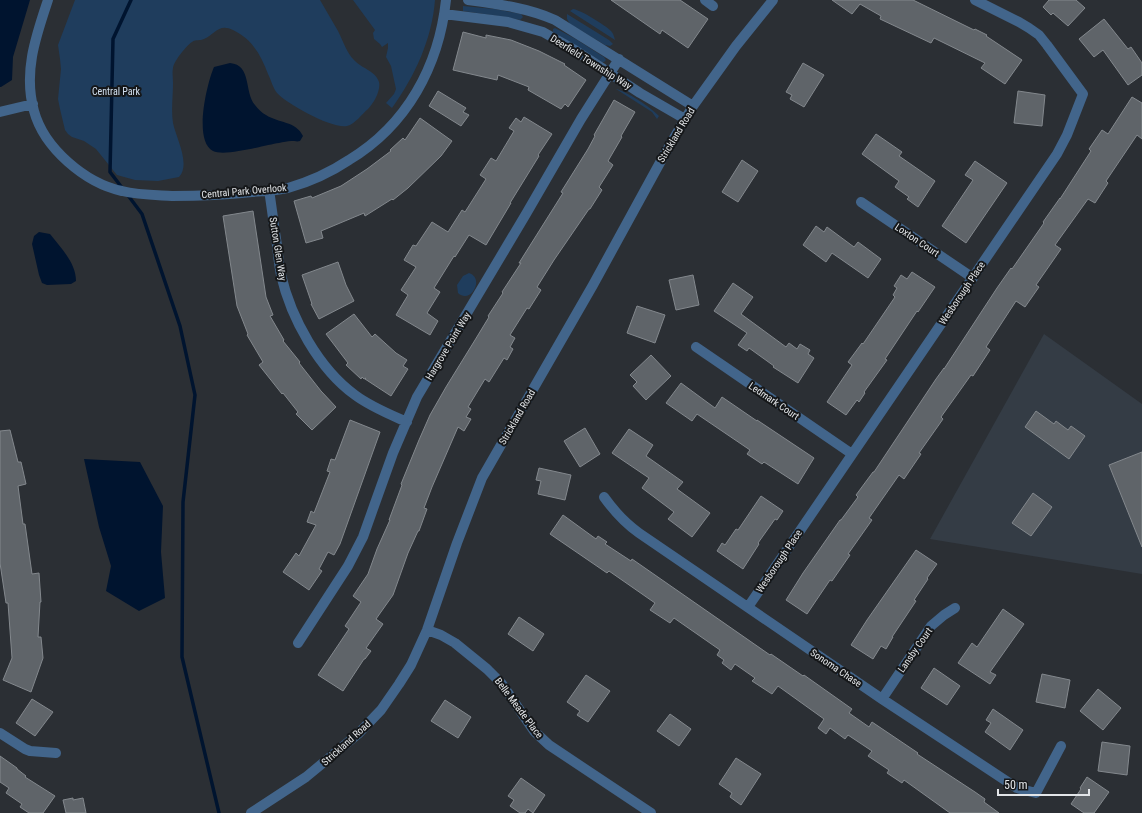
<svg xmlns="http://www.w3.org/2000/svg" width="1142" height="813" font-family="'Roboto Condensed',sans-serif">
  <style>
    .built { fill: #343c45 }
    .green { fill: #1f3d5d }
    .water { fill: #00142f }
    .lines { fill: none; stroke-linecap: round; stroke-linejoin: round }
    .stream { stroke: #00142f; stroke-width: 3.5 }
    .building { fill: #5f6469; stroke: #83888d }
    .minor { stroke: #42658b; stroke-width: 10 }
    .labels { text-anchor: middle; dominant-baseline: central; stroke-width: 4; stroke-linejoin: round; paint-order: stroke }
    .street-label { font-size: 10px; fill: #e2e5e8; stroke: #151719 }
    .park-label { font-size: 10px; fill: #d2e0f0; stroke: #151719 }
  </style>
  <rect width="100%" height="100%" fill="#2b2f34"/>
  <!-- built -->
  <path class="built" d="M1044,334l98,70v170l-212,-35z"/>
  <!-- green -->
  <path class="green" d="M75,0h245c6,10 12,21 18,31 5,10 9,22 16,29 8,9 21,10 25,22 2,8 -5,21 -11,27 -6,5 -13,15 -21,17 -15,3 -60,-22 -70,-33 -4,-5 -6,-13 -9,-19 -7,-19 -16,-35 -35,-44 -14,-7 -18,4 -29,9 -4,2 -8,0 -12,3 -6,4 -18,19 -19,26 -1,5 0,10 0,15 0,13 -2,27 0,40 3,15 18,41 6,54l-21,4 -23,-1 -18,-5 -21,-26 -12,-8 -12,-4 -4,-3 -3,-4 -5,-21 -2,-10 3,-30 -1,-10 -2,-14z
    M353,0h82c-3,39 -20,76 -43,108l-6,-5 8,-9 2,-5 -5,-23 -5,-9 2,-9v-5l-6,4 -2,-3 -6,-5 -1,-6 2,-3z
    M463,6l32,3 26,5 2,3 -3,3 -15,-3 -42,-6z
    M573,9c8,1 32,16 38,22 2,2 3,5 4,9l-45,-29z
    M567,14l42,26 4,4 -3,2 -5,-1 -35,-21 -3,-5z
    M555,28l19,10 30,19 2,3 -2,2h-2l-49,-30v-3z
    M616,89c10,2 36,19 43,27l-2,3 -5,-7z
    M469,273c16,5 2,32 -11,20l-1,-8 6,-9z"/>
  <!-- water -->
  <path class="water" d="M0,0h30l-17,57 -1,23 -11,7h-1z
    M230,63c22,2 14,29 25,42 3,4 7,8 11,10 12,8 30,6 37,21l-3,5c-3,1 -5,0 -9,0 -3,0 -8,1 -12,2 -14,2 -54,14 -66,8 -20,-10 -6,-68 1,-84z
    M39,232l11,2c11,14 26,29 26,47l-5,3 -24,1 -5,-2 -3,-8 -7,-31 2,-8z
    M84,459l56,3 23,44 -2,46 4,46 -26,13 -33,-20 5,-25 -12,-39z"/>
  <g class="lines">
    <!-- stream -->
    <path class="stream" d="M123,189l-13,-17 3,-133 18,-39
      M127,194l15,20 38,112 15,69 -12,107 -1,155 37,156"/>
  </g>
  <!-- building -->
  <path class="building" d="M611,0h69l28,19 -20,29 -26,-18 -2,4z
    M832,0h81l61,30 1,-1 12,6 -1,1 36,24 -17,24 -24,-16 4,-5 -51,-25 -3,5 -51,-24 1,-3 -21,-12 -8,10z
    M1049,0h27l9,8 -17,18 -15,-13 -2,2 -8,-8z
    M1104,19l24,30 3,-2 11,16v12l-14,10 -25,-35 -9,7 -15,-18z
    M463,32l23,6v-3l25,5 28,11 26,13 -1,1 22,15 -18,27 -3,-3 -4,5 -33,-19 1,-3 -31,-12 -1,5 -44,-10z
    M803,63l21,12 -20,32 -14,-8 2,-4 -6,-3z
    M438,91l28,17 -3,4 6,3 -8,11 -32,-20z
    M1018,91l27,4 -3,31 -28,-3z
    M1132,97l10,6v36l-5,-4 -31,46 2,2 -13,20 -7,-4 -33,46 6,4 -25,36 3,2 -14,20 -9,-6 -30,46 4,3 -17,26 -2,-1 -30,42 2,2 -24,34 2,1 -17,25 -5,-4 -30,43 3,2 -24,34 2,1 -18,26 -2,-1 -23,34 -21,-14 17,-27 37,-53h1l17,-23 -2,-2 17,-23h1l62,-93 8,-11v1l53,-81 14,-20 1,1 32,-46 -1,-1 17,-24v1l31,-48 -2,-2 13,-19 6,4z
    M614,100l21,12 -14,24 1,1 -14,24 5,4 -14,22 3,3 -12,19h-1l-35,51 -17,27 4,3 -12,19 -2,-1 -17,27 5,3 -5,9 3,2 -6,11 -3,-2 -15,24 -4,-3 -17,28 3,2 -5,8 5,2 -7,12 -6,-4 -26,60 -8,21 3,1 -8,22h-1l-10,22 -15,42 -17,24 7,5 -17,24 5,3 -6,8h-1l-21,32 -25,-16 31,-46 -4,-3 16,-24 -8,-6 15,-22 9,-25 13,-29h-1l13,-35 -1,-1 18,-44 11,-25 16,-28 29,-47 14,-23 -1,-1 15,-23 -1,-1 19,-29h-2l44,-70 -2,-1 27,-43 7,-13 -1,-1z
    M524,117l28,17 -14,21 1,1 -29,47h1l-25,42 -17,-10 -14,22 -1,-1 -20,32 6,4 -13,21 11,8 -8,14 -34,-20 12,-20 -7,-5 15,-23 -12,-7 9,-15 3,1 16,-24 16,10 14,-22 3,2 21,-33 -6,-4 11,-17 5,3 18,-30 -5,-3 7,-10 5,4z
    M420,118l32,23 -11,15 -33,32 -15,12 -1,-1 -27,17 -1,-3 -43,18 2,7 -17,5 -12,-42 17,-5 1,2 29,-12 26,-17 24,-18 -1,-1 13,-12 2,2z
    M876,134l26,18 -3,4 36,25 -17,26 -11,-8 2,-2 -14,-10 4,-6 -37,-27z
    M742,160l16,11 -20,31 -16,-10z
    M975,161l32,22 -41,60 -24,-17 31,-46 -8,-5z
    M253,211l13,86 7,18 -3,1 14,24 -1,1 17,21 -1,1 22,28 15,16 -24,23 -16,-16 2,-2 -15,-19 -1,1 -23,-29 4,-3 -16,-27 1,-1 -11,-28 -14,-90z
    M816,226l8,6 3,-5 27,20 4,-5 23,17 -13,19 -36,-25 -6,9 -23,-17z
    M338,262l8,23 8,16 -35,18 -8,-15h1l-10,-29z
    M912,272l23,15 -17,25 -1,-1 -32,48 2,1 -23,32 1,1 -6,9 -2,-2 -11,15 -19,-13 25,-37 -4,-3 14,-19 1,1 32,-47 -2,-2 4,-7 -3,-2 7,-11 6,4z
    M693,275l6,30 -23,5 -7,-30z
    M733,283l20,14 -12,17 45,33 3,-4 8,6 3,-5 10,6 -2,4 6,4 -16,25 -25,-16 1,-1 -25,-18 -2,3 -9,-6 9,-12 -33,-22z
    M637,306l28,9 -10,28 -28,-10z
    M354,314l18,23 3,-3 21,19 11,7 -4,6 5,3 -17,27 -26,-17 1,-1 -2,1 -2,-2 -1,2 -15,-14 2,-2 -22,-29z
    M651,355l20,21 -25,24 -13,-14 4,-4 -7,-7z
    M681,383l34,25 7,-11 35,24v-1l57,38 -16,26 -34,-22 -2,2 -15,-10 3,-4 -53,-36 -5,7 -26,-18z
    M1036,411l18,13 2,-3 12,9 3,-4 14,10 -16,23 -44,-32z
    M350,420l30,12 -40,112 -6,11 -6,-3 -9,17 3,2 -13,19 -26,-18 13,-19 3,3 17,-31 -9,-3 4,-11 3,2 16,-41 -3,-1 4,-12 4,1z
    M585,428l15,26 -20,13 -16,-26z
    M629,429l24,16 -7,11 37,26 -6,7 33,24 -18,24 -24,-18 6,-7 -32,-24 7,-10 -37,-25z
    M10,430l8,32h3l5,22 -8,2 5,38h2l7,50 7,-1 2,29h-1l-2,35h3l2,21 -12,34 -28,-12 9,-22 -4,-55h-2l-6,-40v-132z
    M1142,452v95l-33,-82z
    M539,468l32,7 -6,25 -27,-6 3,-13 -5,-1z
    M1033,493l19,14 -21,29 -19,-13z
    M761,496l22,15 -6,9 -2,-1 -17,24 1,1 -16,25 -26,-18 5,-8 3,2 11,-16 2,1z
    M563,515l33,24 2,-3 9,6 -2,2 26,17 1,-2 138,96 1,-1 32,22 1,-1 48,34 -3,4 20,14 3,-5 46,31 -1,1 58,38 10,7 -1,3 15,11h-49l-46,-33 -2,3 -15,-10 2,-3 -21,-14 4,-5 -24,-16 -3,4 -15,-11 -4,6 -8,-6 6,-9 -46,-33 -6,8 -20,-13 3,-3 -20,-14 -4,6 -9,-7 2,-3 -7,-5 3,-5 -46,-32 -4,5 -20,-13 5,-7 -46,-32 -2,2 -57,-39z
    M916,550l21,14 -10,14 1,1 -14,21 2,1 -24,36h1l-7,12 -5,-3 -8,13 -22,-14 16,-25z
    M1003,609l21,15 -34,48 6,3 -6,9 -32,-21 14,-20 5,4z
    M519,617l25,17 -11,17 -25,-17z
    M934,668l26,18 -13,19 -26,-17z
    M1042,674l28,6 -5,28 -29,-6z
    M586,675l24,16 -22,31 -11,-7 3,-4 -13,-9z
    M1098,689l23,19 -18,22 -23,-19z
    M32,699l21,13 -18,24 -19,-13z
    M445,700l26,17 -13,21 -27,-17z
    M993,709l30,21 -13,20 -25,-18 6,-9 -5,-3z
    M670,714l21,15 -12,17 -22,-15z
    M1102,742l28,4 -3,29 -29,-4z
    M0,756l17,12v1l9,7 -1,1 30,19 -12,17h-14l-9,-6 2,-3 -16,-11 3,-5 -9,-6z
    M736,758l25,16 -20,31 -11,-8 2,-4 -13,-9z
    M1087,777l22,15 -15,21h-10l-13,-9 10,-15 -1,-1z
    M521,778l24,17 -12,18 -5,-4 -3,4h-5l-10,-7 4,-6 -6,-4z
    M73,798v2l10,-2 3,15h-20l-3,-13z"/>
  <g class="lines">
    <!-- minor -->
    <path class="minor" d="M48,0c-12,36 -25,72 -14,111 10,37 51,72 88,80 16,4 33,4 50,5 26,0 53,-1 80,-4 12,-1 25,-1 36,-4 21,-6 43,-16 61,-28 58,-35 90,-94 97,-160
      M468,0c30,4 60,8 87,20l138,86
      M705,0l8,6
      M444,14l64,8 35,10 30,17 67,44 45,26
      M0,112l33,-8
      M269,190c3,19 5,37 8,55 1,10 2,20 4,30 10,43 38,94 74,120 16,12 34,19 52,27
      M861,202l112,76
      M696,347l156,107
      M604,497c10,14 21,26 35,36l243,166 135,89 19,5 25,-47
      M748,607l309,-453 10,-19 16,-41 -36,-49 -8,-10 -10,-7 -10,-6 -44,-22
      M427,630l14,5 14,8 32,26 15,15 32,47 15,14 102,68
      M298,643l50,-77 15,-29 11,-31 19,-53 24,-56 109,-183 55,-95 38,-60
      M882,699l49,-73 13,-11 11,-7
      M0,733l25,16 5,2 26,2
      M251,813l55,-36 52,-43 23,-24 18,-26 12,-19 16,-35 30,-87 25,-65 111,-193 69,-126 23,-40 8,-13 43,-60 37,-46"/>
  </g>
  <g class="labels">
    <!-- street labels -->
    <g class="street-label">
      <text transform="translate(591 62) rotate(32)">Deerfield Township Way</text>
      <text transform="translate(676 135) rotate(-59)">Strickland Road</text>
      <text transform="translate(244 191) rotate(-5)">Central Park Overlook</text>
      <text transform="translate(917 240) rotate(34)">Loxton Court</text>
      <text transform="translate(278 249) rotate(81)">Sutton Glen Way</text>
      <text transform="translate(962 293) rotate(-56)">Wesborough Place</text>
      <text transform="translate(448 346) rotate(-59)">Hargrove Point Way</text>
      <text transform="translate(774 401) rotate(34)">Ledmark Court</text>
      <text transform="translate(517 417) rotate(-60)">Strickland Road</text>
      <text transform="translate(779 561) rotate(-56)">Wesborough Place</text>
      <text transform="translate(915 650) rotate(-55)">Lansby Court</text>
      <text transform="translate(836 668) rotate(34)">Sonoma Chase</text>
      <text transform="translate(519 708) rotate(53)">Belle Meade Place</text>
      <text transform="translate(346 743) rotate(-42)">Strickland Road</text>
    </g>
    <!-- park labels -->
    <g class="park-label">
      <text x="116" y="91">Central Park</text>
    </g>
  </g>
  <!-- scale -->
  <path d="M998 789v6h91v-6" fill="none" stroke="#e2e5e8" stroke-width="2"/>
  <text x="1004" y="789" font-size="12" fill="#e2e5e8" stroke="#151719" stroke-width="3" paint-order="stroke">50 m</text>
</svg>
